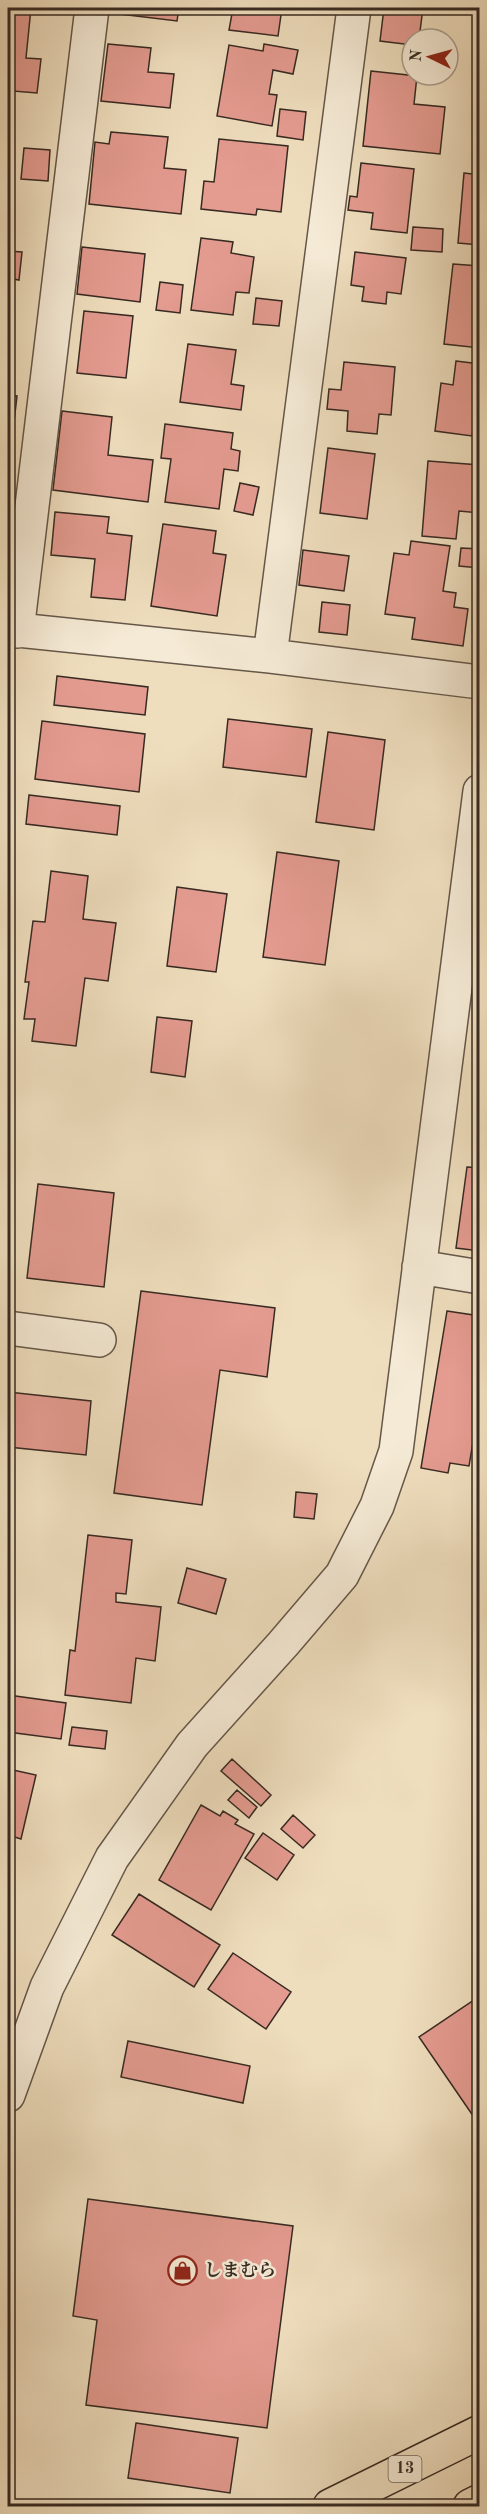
<svg xmlns="http://www.w3.org/2000/svg" width="487" height="2514" font-family="'Old Standard TT','Noto Serif JP',serif">
  <style>
    .building { fill: #e49b90; stroke: #372a22; stroke-width: 1.5 }
    .lines { fill: none; stroke-linecap: round; stroke-linejoin: round }
    .minor-casing { stroke: #655749; stroke-width: 36 }
    .trunk-casing { stroke: #372a22; stroke-width: 36 }
    .minor { stroke: #f5ead5; stroke-width: 33 }
    .trunk { stroke: #efdebe; stroke-width: 33 }
    .labels { text-anchor: middle; dominant-baseline: central; stroke-width: 5; stroke-linejoin: round; paint-order: stroke }
    .shield { fill: #f5ead5; stroke: #706458; stroke-width: 1.5 }
    .shield-label { font-size: 16px; font-weight: bold; fill: #372a22 }
    .poi-label { font-size: 18px; font-weight: bold; fill: #372a22; stroke: #f5ead5; text-anchor: start }
  </style>
  <rect width="100%" height="100%" fill="#efdebe"/>
  <filter id="stains"><feTurbulence type="fractalNoise" baseFrequency=".00333" numOctaves="4"/><feColorMatrix values="0 0 0 0 .2 0 0 0 0 .09 0 0 0 0 .02 0 0 0 .5 -.17"/></filter>
  <radialGradient id="worn" r=".72"><stop offset=".6" stop-color="#630" stop-opacity="0"/><stop offset="1" stop-color="#630" stop-opacity=".3"/></radialGradient>
  <!-- building -->
  <path class="building" d="M8,8h23l-5,50 15,1 -4,34 -24,-2 -2,15h-3z
    M121,8h58l-2,13 -57,-7z
    M233,8h49l-4,28 -49,-6z
    M384,8h39l-4,31h-7v6l-32,-4z
    M108,44l43,4 -3,24 26,2 -4,34 -69,-7z
    M264,44l34,6 -5,24 -20,-4 -4,24 8,1 -5,31 -55,-10 12,-71 34,6z
    M371,71l46,5 -3,28 31,3 -5,47 -77,-8z
    M480,103v48h-5z
    M280,109l26,3 -3,28 -26,-4z
    M8,111h5l-4,41h-1z
    M111,132l57,5 -4,31 22,2 -5,44 -92,-10 6,-62 14,2z
    M219,139l69,7 -7,66 -24,-3 -1,6 -55,-6 3,-28 10,1z
    M24,148l26,2 -2,31 -27,-2z
    M361,163l53,6 -7,64 -36,-4 2,-16 -25,-3 2,-14 7,1z
    M464,173l16,2v70l-22,-2z
    M413,227l30,2 -1,23 -31,-2z
    M201,238l32,4 -2,11 23,4 -5,36 -13,-1 -3,23 -42,-5z
    M82,247l63,7 -5,48 -63,-8z
    M8,251l14,1 -3,28 -11,-2z
    M355,252l51,6 -5,36 -14,-2 -1,12 -24,-3 2,-14 -13,-2z
    M453,264l27,2v82l-36,-4z
    M160,282l23,3 -3,28 -24,-3z
    M256,298l26,3 -3,25 -26,-2z
    M8,300h2l-2,29z
    M84,311l49,5 -7,62 -49,-5z
    M188,344l48,6 -5,34 13,2 -3,24 -61,-8z
    M456,361l24,3v59h-6l-2,13 -37,-5 6,-48 12,2z
    M344,362l51,5 -4,48 -12,-1 -2,20 -30,-3 1,-20 -21,-2 2,-20 12,1z
    M8,395l9,1 -4,35h-5z
    M62,411l50,6 -4,38 45,5 -5,42 -95,-12z
    M165,424l68,9 -2,16 9,2 -2,20 -14,-2 -5,40 -54,-7 6,-43 -10,-1z
    M328,448l47,6 -8,65 -47,-6z
    M428,461l52,4v48l-21,-2 -3,28 -34,-3z
    M240,483l19,4 -6,28 -19,-4z
    M55,512l54,5 -2,16 25,3 -7,64 -34,-3 4,-38 -44,-4z
    M163,524l53,7 -3,22 13,2 -9,61 -66,-10z
    M411,541l39,5 -7,45 13,2 -2,14 14,2 -5,37 -51,-7 3,-21 -30,-4 9,-61 15,2z
    M461,548l19,1v19l-21,-2z
    M303,550l46,6 -5,35 -45,-6z
    M322,602l28,3 -3,30 -28,-3z
    M57,676l91,11 -3,28 -91,-10z
    M228,719l84,10 -6,48 -83,-10z
    M42,721l103,13 -6,58 -104,-13z
    M328,732l57,8 -11,90 -58,-8z
    M29,795l91,11 -3,29 -91,-11z
    M277,852l62,9 -14,104 -62,-8z
    M51,871l37,5 -5,43 33,4 -8,58 -23,-3 -9,68 -44,-5 3,-22h-11l5,-37h-4l8,-61 12,1z
    M177,887l50,7 -11,78 -49,-6z
    M157,1017l35,4 -7,56 -34,-5z
    M467,1167l13,1v83l-24,-3z
    M38,1184l76,9 -10,94 -77,-9z
    M141,1291l134,17 -8,69 -47,-7 -18,135 -88,-12z
    M447,1311l33,5v85l-11,65 -19,-3 -2,10 -27,-5z
    M8,1392l83,9 -5,54 -78,-8z
    M296,1492l21,2 -3,25 -20,-2z
    M88,1535l44,5 -6,54 -10,-1v9l45,5 -6,54 -19,-3 -5,45 -66,-8 5,-45 5,1z
    M187,1568l39,11 -10,35 -38,-11z
    M8,1695l58,8 -5,36 -53,-7z
    M72,1727l35,4 -2,18 -36,-4z
    M232,1759l39,36 -10,11 -40,-35z
    M13,1770l23,5 -15,64 -13,-4v-47z
    M237,1790l20,17 -8,11 -21,-18z
    M201,1805l19,11 3,-5 15,9 -3,4 19,10 -43,76 -52,-30z
    M293,1815l22,20 -12,13 -22,-19z
    M263,1833l31,22 -17,25 -32,-22z
    M139,1894l81,51 -26,42 -82,-52z
    M233,1953l58,39 -25,37 -58,-40z
    M480,1996v130l-61,-89z
    M128,2041l122,25 -7,37 -122,-26z
    M88,2199l205,27 -26,202 -181,-23 11,-85 -24,-4z
    M136,2423l102,15 -8,55 -102,-15z"/>
  <g class="lines">
    <defs>
      <path id="minor" d="M8,629l262,27 210,26
        M17,631l75,-623
        M270,656l84,-648
        M419,1267l61,10
        M8,1328l91,12
        M8,2095l39,-108 65,-129 80,-113 91,-101 59,-69 35,-69 19,-55 84,-660"/>
      <path id="trunk" d="M330,2506l150,-74
        M470,2506l10,-5"/>
    </defs>
    <!-- minor casing -->
    <use href="#minor" class="minor-casing"/>
    <!-- trunk casing -->
    <use href="#trunk" class="trunk-casing"/>
    <!-- minor -->
    <use href="#minor" class="minor"/>
    <!-- trunk -->
    <use href="#trunk" class="trunk"/>
  </g>
  <!-- icons -->
  <defs>
    <symbol id="shop-ring" viewBox="-11 -11 22 22"><circle r="9.5" fill="#f5ead5" stroke="#8f2418" stroke-width="1.5"/><path d="M-5-2.5h2.3a2.7 3.5 0 0 1 5.4 0H5L5.5 6h-11ZM-1.5-2.5h3a1.5 2.3 0 0 0-3 0Z" fill="#8f2418"/></symbol>
  </defs>
  <g fill-rule="evenodd">
    <use href="#shop-ring" x="166" y="2254" width="33" height="33"/>
  </g>
  <g class="labels">
    <!-- shield labels -->
    <rect class="shield" x="388.5" y="2456" width="33" height="26" rx="4.5"/>
    <g class="shield-label">
      <text x="405" y="2469">13</text>
    </g>
    <!-- poi labels -->
    <g class="poi-label">
      <text x="204" y="2271">しまむら</text>
    </g>
  </g>
  <!-- margin -->
  <rect width="487" height="2514" fill="none" stroke="#efdebe" stroke-width="30"/>
  <rect x="9" y="9" width="469" height="2496" fill="none" stroke="#372a22" stroke-width="3"/>
  <rect x="15" y="15" width="457" height="2484" fill="none" stroke="#372a22" stroke-width="1.5"/>
  <!-- north arrow -->
  <g transform="translate(430 57) rotate(275)"><circle r="28" fill="#f5ead5" stroke="#a99d8d" stroke-width="1.5"/>
  <path d="M0-4.5L10 22L0 15L-10 22Z" fill="#8f2418"/>
  <text y="-9" font-size="16" font-weight="bold" text-anchor="middle" fill="#372a22">N</text>
  </g>
  <rect width="100%" height="100%" filter="url(#stains)"/>
  <rect width="100%" height="100%" fill="url(#worn)"/>
</svg>
